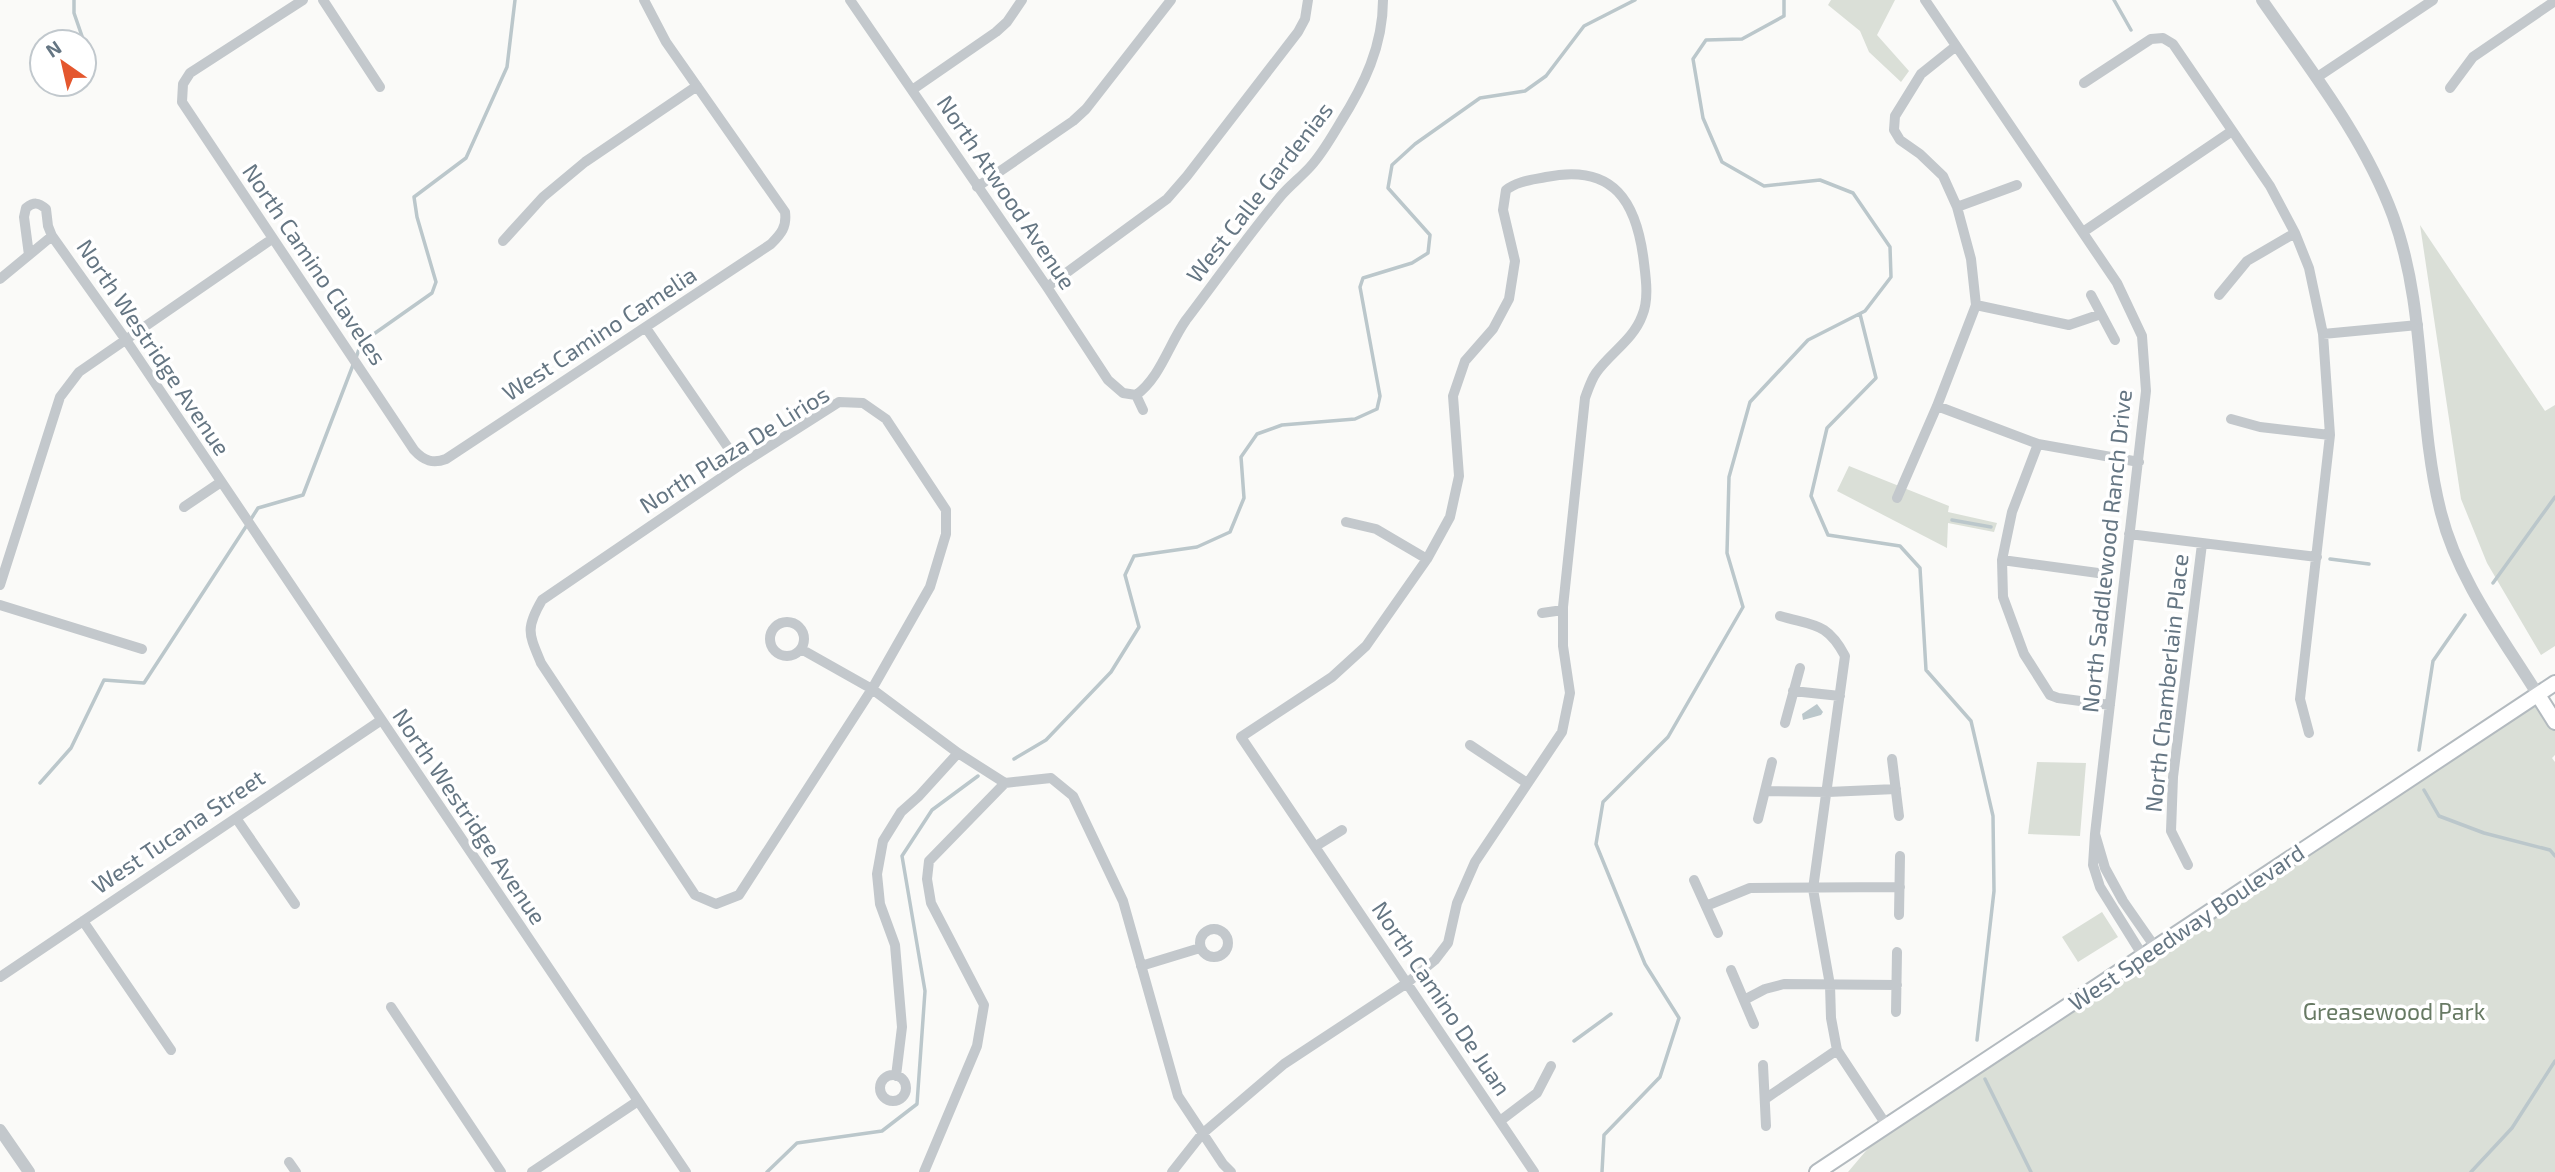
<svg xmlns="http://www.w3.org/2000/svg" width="2555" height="1172" font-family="'Exo 2',sans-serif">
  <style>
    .green { fill: #dadfd7 }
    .water { fill: #bbc7cb }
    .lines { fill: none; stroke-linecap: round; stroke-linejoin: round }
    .stream { stroke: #bbc7cb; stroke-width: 3.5 }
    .secondary-casing { stroke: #b3babf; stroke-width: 18 }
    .minor { stroke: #c3c8cc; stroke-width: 10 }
    .tertiary { stroke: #c3c8cc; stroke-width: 12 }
    .secondary { stroke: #fff; stroke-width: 14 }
    .labels { text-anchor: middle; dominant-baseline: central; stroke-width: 7; stroke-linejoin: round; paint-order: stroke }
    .street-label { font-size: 23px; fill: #657683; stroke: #fff }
    .park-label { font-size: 23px; fill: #687a64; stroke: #fff }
  </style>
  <rect width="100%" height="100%" fill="#fafaf8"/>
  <!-- green -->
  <path class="green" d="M1831,0h64l-18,35 32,36 -8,11 -32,-30 -9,-21 -32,-26z
    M2420,225l125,186 10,-6v241l-14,9 -54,-92 -26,-64z
    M1849,466l100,40 -1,6 49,11 -3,9 -46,-9 -1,25 -110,-57z
    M2541,700l14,19v36l-3,3 3,4v410h-707l39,-46z
    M2037,762l49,1 -6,73 -52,-2z
    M2102,912l16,25 -40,25 -16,-25z"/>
  <!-- water -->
  <path class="water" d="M1817,704l6,8 -2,3 -18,5 -1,-6z"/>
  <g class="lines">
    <!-- stream -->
    <path class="stream" d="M74,0v13l10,29
      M2114,0l17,30
      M84,43l5,16 -5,14
      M78,89l2,-5
      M1860,314l16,64 -49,50 -16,68 17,39 72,11 20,22 6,102 45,51 22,95 1,75 -17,149
      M356,358l5,-15 71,-50 4,-11 -19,-65 -3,-20 52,-39 41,-91 8,-67
      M251,519l7,-11 45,-13 50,-130
      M1952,520l39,7
      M2330,559l39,5
      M2493,583l62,-86
      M2419,750l14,-89 32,-46
      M1014,759l32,-19 65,-68 28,-45 -14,-52 9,-19 63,-9 33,-15 14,-34 -3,-41 16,-23 25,-9 73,-6 22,-10 3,-13 -20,-109 3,-9 49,-15 16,-10 2,-18 -42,-47 4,-23 23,-21 65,-46 45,-7 21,-15 38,-50 51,-26
      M40,783l31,-35 33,-68 40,3 103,-158
      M2424,790l15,26 45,17 66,17 5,6
      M1574,1041l37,-27
      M1985,1079l46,93
      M767,1172l30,-29 85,-12 35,-27 8,-113 -23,-135 30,-46 46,-34
      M1602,1172l2,-37 56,-58 19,-59 -34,-54 -49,-120 7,-42 65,-65 75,-130 -16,-54 2,-76 21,-75 58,-62 57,-29 26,-34 -1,-30 -37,-54 -33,-13 -56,6 -42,-24 -19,-44 -10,-59 13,-19 36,-1 42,-23v-16
      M2471,1172l41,-44 43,-67"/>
    <defs>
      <path id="secondary" d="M2538,695l17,27
        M1817,1172l738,-489"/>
    </defs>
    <!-- secondary casing -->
    <use href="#secondary" class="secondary-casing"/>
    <!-- minor -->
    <path class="minor" d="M303,0l-113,73 -7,11 -1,18 232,348c10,11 19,14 32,9l325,-215c10,-10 16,-17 14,-32l-119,-170 -22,-42
      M323,0l57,87
      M850,0l197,287 61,93 15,13 13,2
      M1925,0l192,283 25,53 4,55 -51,443
      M2316,78l117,-78
      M2084,83l67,-44 12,-1 10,6 97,142 25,47 14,35 14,66 7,101 -30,264 9,34
      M2450,88l23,-31 82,-56
      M912,90l84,-58 11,-10 15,-22
      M977,187l96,-66 13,-12 85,-109
      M1506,190l-3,20 12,51 -6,38 -16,30 -28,32 -12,35 6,80 -9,41 -23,42 -61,87 -34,31 -91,60 293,435
      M1957,207l60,-22
      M2083,232l149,-101
      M503,241l40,-44 42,-35 112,-76
      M29,255l-5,-38 2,-9c8,-6 12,-6 20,1l2,17 4,10 74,104 560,832
      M0,279l52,-43
      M1047,287l120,-88 20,-23 111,-144 7,-13 3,-19
      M2091,295l24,45
      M2219,295l28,-34 48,-28
      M1976,305l93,20 32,-11
      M646,328l94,137
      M2323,334l95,-9
      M1136,395c24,-17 33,-51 50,-75 31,-41 61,-83 94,-123 9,-11 20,-19 30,-30 12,-13 21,-29 30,-44 24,-38 43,-77 43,-123
      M1136,395l7,15
      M839,402l24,1 23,16 60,91v24l-16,53 -58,102 -133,206 -23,9 -21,-9 -154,-232c-12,-29 -16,-34 1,-63l198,-135z
      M1937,406l101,38 101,18
      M2231,419l29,8 70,8
      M2038,444l-26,68 -10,48 1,37 21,57 26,41 8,3 52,7
      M1897,498l40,-92 39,-101 -5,-46 -14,-52 -14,-31 -23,-22 -20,-14 -6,-10 1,-14 26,-42 35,-28
      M184,507l37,-25
      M1346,522l30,7 51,30
      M2129,534l188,23
      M2002,560l96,13
      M0,585l60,-188 19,-25 193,-133
      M0,605l142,44
      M1542,613l21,-3
      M1780,616c34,10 47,6 65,40l-32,233 17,96 1,33 6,32 50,76
      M770 639a17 17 0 1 1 34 0a17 17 0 1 1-34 0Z
      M801,649l71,40 86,64 47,30 46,-5 22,18 50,105 55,195 45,68 8,8
      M1793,691l47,5
      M1785,723l15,-55
      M1470,745l57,38
      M1892,759l7,57
      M1765,791l63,1 68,-3
      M236,818l59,86
      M1758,819l14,-57
      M1316,846l26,-16
      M2188,865l-17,-34 2,-54 29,-233
      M1694,880l24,53
      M1706,906l44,-18 150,-1
      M1899,915l1,-59
      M83,921l88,129
      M1200 943a14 14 0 1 1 28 0a14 14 0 1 1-28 0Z
      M2143,956l-43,-69 -7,-22 2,-31 10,34 18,33 32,46
      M1141,966l59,-18
      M1731,970l23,54
      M0,977l380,-256
      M1744,1000l21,-11 19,-5 113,1
      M391,1007l110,165
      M1896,1012l1,-60
      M1763,1065l3,61
      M880 1088a13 13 0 1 1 26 0a13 13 0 1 1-26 0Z
      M896,1076l6,-49 -7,-82 -15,-41 -3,-30 6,-33 18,-29 18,-16 39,-43
      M1765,1099l72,-49
      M1500,1121l37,-28 14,-27
      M289,1162l7,10
      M532,1172l106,-71
      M924,1172l53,-126 7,-41 -53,-102 -4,-24 2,-18 76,-78
      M1172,1172l30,-38 82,-70 123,-81 28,-23 13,-17 9,-40 18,-41 87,-130 8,-39 -7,-47v-39l22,-209c3,-8 6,-18 11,-25 14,-20 37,-33 46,-57 7,-16 4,-37 2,-53 -7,-61 -30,-100 -98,-86 -14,3 -29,4 -40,13"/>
    <!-- tertiary -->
    <path class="tertiary" d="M2262,0c47,68 102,137 131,216 35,96 23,200 48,297 17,67 61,124 97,182
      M0,1130l29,42"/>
    <!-- secondary -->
    <use href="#secondary" class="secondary"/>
  </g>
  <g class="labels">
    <!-- street labels -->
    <g class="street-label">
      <text transform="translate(1007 192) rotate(56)">North Atwood Avenue</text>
      <text transform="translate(1259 192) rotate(-52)">West Calle Gardenias</text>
      <text transform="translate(315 264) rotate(56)">North Camino Claveles</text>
      <text transform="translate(599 333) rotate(-33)">West Camino Camelia</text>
      <text transform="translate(154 347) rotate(56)">North Westridge Avenue</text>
      <text transform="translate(734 449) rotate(-32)">North Plaza De Lirios</text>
      <text transform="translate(2106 551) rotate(-84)">North Saddlewood Ranch Drive</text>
      <text transform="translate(2166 683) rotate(-84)">North Chamberlain Place</text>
      <text transform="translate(470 816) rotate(56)">North Westridge Avenue</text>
      <text transform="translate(178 831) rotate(-34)">West Tucana Street</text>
      <text transform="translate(2186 927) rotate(-34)">West Speedway Boulevard</text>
      <text transform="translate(1442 998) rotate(56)">North Camino De Juan</text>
    </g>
    <!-- park labels -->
    <g class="park-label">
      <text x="2394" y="1011">Greasewood Park</text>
    </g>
  </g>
  <!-- north arrow -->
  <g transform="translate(63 63) rotate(326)"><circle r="33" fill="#ffffff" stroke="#c1c8cd" stroke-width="2"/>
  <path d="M0-5L12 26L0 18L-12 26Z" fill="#e4572e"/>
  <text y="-10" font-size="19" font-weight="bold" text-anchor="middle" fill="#657683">N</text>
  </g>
</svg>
